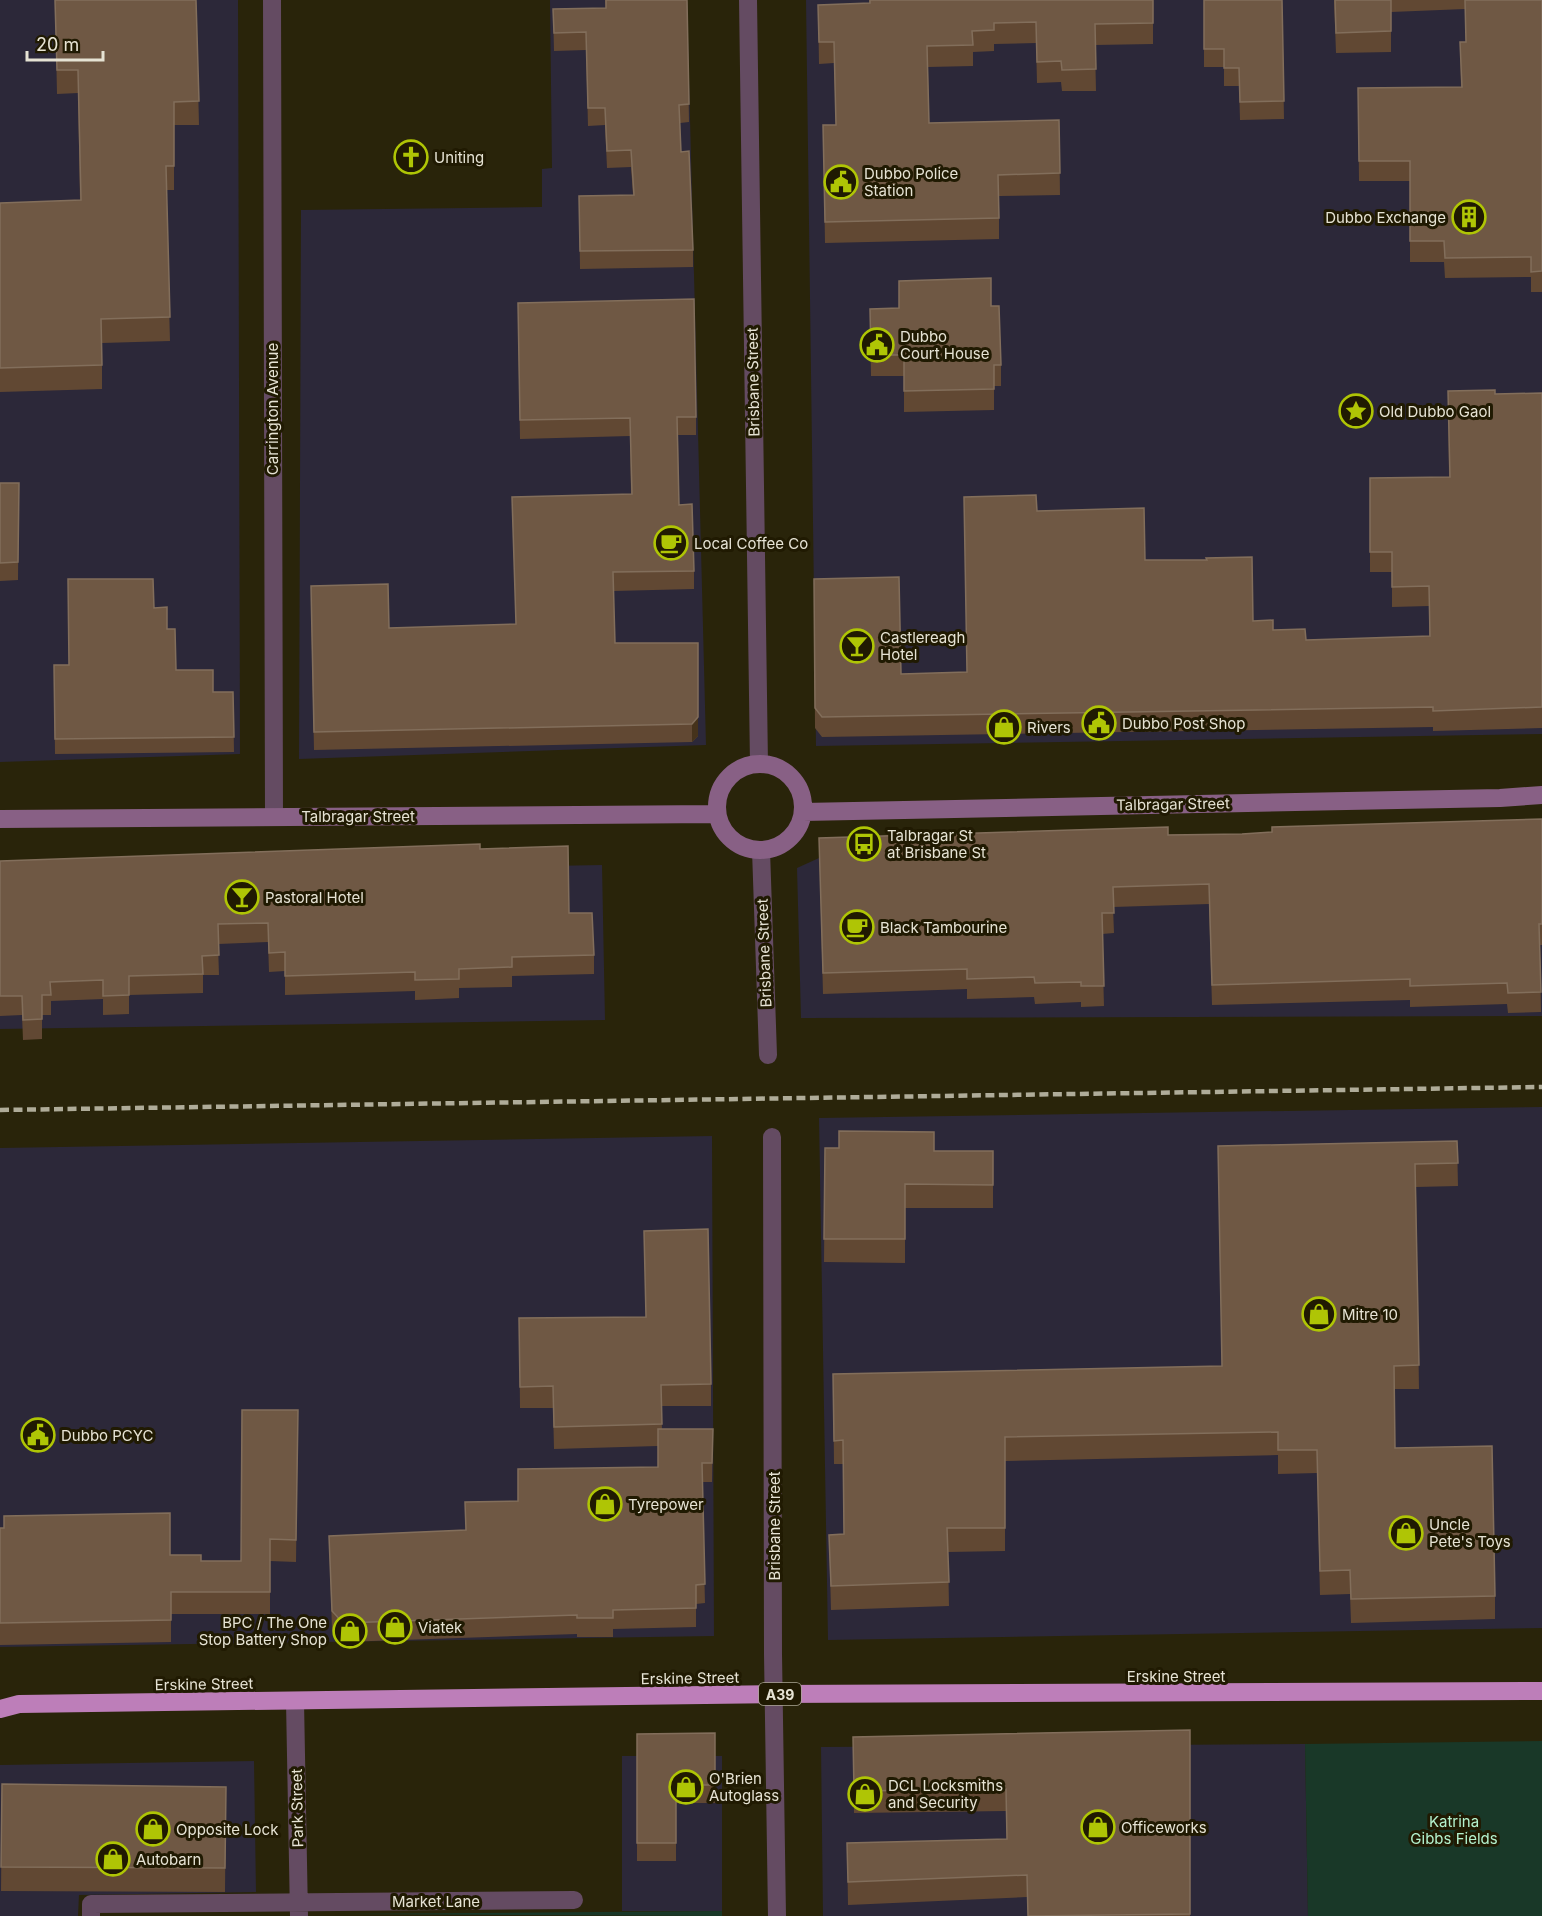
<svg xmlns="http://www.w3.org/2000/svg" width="1542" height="1916" font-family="Inter,sans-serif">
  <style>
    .commercial { fill: #2c2839 }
    .green { fill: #193828 }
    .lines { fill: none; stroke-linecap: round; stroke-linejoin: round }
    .street { stroke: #644b62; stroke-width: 18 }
    .secondary { stroke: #886085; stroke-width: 18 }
    .highway { stroke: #bd7eb9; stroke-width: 18 }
    .rail { stroke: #afac99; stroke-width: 4.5; stroke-dasharray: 9 4.5; stroke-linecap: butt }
    .wall { fill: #614833 }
    .shaded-wall { fill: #45321b }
    .building { fill: #6f5844; stroke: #826e5b; stroke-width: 1.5 }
    .labels { text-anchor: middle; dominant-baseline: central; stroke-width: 6; stroke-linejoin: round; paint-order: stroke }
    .shield { fill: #201a02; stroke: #aba795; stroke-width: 1.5 }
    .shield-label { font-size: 14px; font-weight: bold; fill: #e6e3d4 }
    .poi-label { font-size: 15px; fill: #e6e3d4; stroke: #201a02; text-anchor: start }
    .street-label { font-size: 15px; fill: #e6e3d4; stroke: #201a02 }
    .park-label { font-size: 15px; fill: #b3f2ce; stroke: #201a02 }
  </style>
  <rect width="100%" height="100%" fill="#29240a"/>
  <!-- commercial -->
  <path class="commercial" d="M0,0h238l2,754 -240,8z
    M550,0h137l19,745 -407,14 2,-549 241,-3v-38l10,-1z
    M806,0h736v734l-726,12z
    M1542,838v178l-741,2 -4,-150 22,-10z
    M602,865l3,155 -605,9v-153z
    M1542,1107v521l-714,12 -9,-522z
    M712,1136l2,500 -714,11v-499z
    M1305,1744l3,172h-485l-2,-169z
    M622,1756h100v155h-100z
    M254,1761l2,131 -177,3 -1,21h-78v-151z"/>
  <!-- green -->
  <path class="green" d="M1542,1741v175h-234l-3,-172z
    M722,1911v5l-388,-2z"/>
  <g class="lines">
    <!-- street -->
    <path class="street" d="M272,0l2,817
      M748,0l11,764
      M761,850l7,205
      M772,1137l1,517 4,262
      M295,1701l4,215
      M91,1916v-12l483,-4"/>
    <!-- secondary -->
    <path class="secondary" d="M717 807a43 43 0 1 1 86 0a43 43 0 1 1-86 0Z
      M803,812l697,-14 42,-3
      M0,819l716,-5"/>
    <!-- highway -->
    <path class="highway" d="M0,1709l19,-5 755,-10 768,-3"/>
    <!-- rail -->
    <path class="rail" d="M0,1110l1542,-23"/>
  </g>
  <!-- wall -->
  <path class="wall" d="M55,0h141l3,125h-25v65h-8l4,151 -68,2v46l-102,3v-189l80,-2 -2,-108 -21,1z
    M605,0h82l2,122 -9,1 1,29 12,98v17l-113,2 -1,-73 54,-1 -2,-28 -24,1 -2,-43 -17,1 -2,-76 -32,1 -1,-42 53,-1z
    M869,0h284v44l-58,1 1,46h-34l-1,-9 -24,1 -1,-40 -42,1v7l-21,1v14l-45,1 1,56 130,-3 1,75 -61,1v43l-174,4 -2,-118h13l-2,-62 -15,1 -1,-59 51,-2z
    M1204,0h78l2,119 -44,1 -1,-34h-15v-19h-20z
    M1334,0h208v292h-11v-15l-86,1 -1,-16h-34v-81h-51l-1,-93 103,-1 -1,-45h6l-1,-33 -74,3v40l-55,1z
    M991,306l10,59v21h-7v24l-90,2v-36h-33l-1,-67z
    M518,321l178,96v18h-18l1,70 15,66v18l-81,2 2,52h83v93l-6,6 -378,8 -3,-146 78,24 127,-4 -4,-127 119,-3 -1,-58 -110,3z
    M1448,391l47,3 47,-1v335l-109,3v-4l-611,10 -7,-9 -1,-149 87,95 66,-2 70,-161 108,49 108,61 20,9 33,10 123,-3v-31l-37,1v-35h-22v-94l79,-1z
    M0,483h19l-1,97 -18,1z
    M154,608l13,21 9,41 37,22h20l1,60 -179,2 -1,-89h15z
    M1542,819v126h-2l1,67 -33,1 -1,-9 -97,3v-7l-198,5 -3,-101 -96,3 1,26 -12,1 2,72 -23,1v-5l-46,2 -1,-7 -67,2v-10l-144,5 -4,-156 423,-4z
    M480,849l89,64 25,42v19l-82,2v11l-53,1v10l-44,2v-9l-130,4v-24l-16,1 -1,-30 -50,2 1,31h-16v18l-74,2v19l-26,1v-16l-52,2v14h-9v24l-19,1 -1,-25 -22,1v-155z
    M1457,1141l1,45 -42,1 3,202h-25l1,59 100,148v23l-144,4 -1,-29 -30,1 -3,-122 -39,1v-19l-273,6v90l-57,1 1,54 -118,4 -2,-75 15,-1 -1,-70h-9l-1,-90 389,-8 -4,-220z
    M825,1148l109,3h59v57h-88v55l-81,-1z
    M644,1231l67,153v22h-50l1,23h51l-1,53h-10l3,121 -9,1v23l-83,2v8h-36v-3l-234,8 -11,-12 -3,-94 136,-6 53,-29 140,-34v-21l-104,3 -1,-41h-33l-1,-90 127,-1z
    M298,1410l-2,152 -26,-1v53h-99v28l-171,3v-117l170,27 31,6h40z
    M1190,1730v186h-162l-1,-19 -179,8 -1,-62 160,-4 -1,-28 -152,2 -1,-76z
    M715,1733v70h-39v58h-39v-127z
    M2,1784l224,3 -1,105 -224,-1z"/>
  <!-- shaded-wall -->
  <path class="shaded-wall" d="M698,643v93l-6,6v-18z"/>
  <!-- building -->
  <path class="building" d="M55,0h141l3,101 -25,1v64h-8l4,151 -69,2 1,46 -102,3v-165l81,-3 -3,-130h-21z
    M606,0h81l2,104 -10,1 2,47 8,-1 4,99 -113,1 -1,-55 55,-1 -3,-45 -24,1 -2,-43h-17l-2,-76 -32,1 -1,-24 53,-1z
    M870,0h283v23l-58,1 1,45 -34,1 -1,-9 -24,1 -1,-40 -42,1v7l-22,1 1,14 -46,1 2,77 130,-3 1,53 -62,2 1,43 -174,4 -2,-97h13l-2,-83h-15l-1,-37 52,-2z
    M1204,0h78l2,101 -44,1 -1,-34h-15v-19h-20z
    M1335,0h56v31l-55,2z
    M1465,0h77v271l-11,1v-15l-86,1 -1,-17h-34v-80h-51l-1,-73 104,-1 -2,-45h6z
    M991,278v28h8l2,59h-7v24l-90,2v-36h-33l-1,-46 29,-1v-27z
    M694,299l2,118h-19l2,88 13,-1 2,67 -81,1 2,71h83v74l-6,7 -378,8 -3,-146 77,-2 1,44 127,-4 -4,-127 120,-3 -2,-76 -110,2 -2,-117z
    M1495,390v4l47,-1v314l-109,4v-4l-611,10 -7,-9 -1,-129 85,-2 2,97 66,-2 -3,-175 72,-2 1,16 107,-3 1,52h62l-1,-2 46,-1 1,64 20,-1v10l32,-1 1,11 124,-4 -1,-50 -37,1v-35h-22v-74l80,-1 -2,-86z
    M0,483h19l-1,79 -18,1z
    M68,579h85l1,29 13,-1v22h8l1,41h37v22h20l1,45 -179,2 -1,-74h15z
    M1542,819v105h-3l2,68 -33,1 -1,-10 -97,3v-7l-198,6 -3,-101 -96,3 1,26h-12l2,73h-23v-4l-46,1 -1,-6 -67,2v-10l-144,4 -4,-135 349,-11v8l74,-1 30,-2v-5z
    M480,844v5l88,-3 1,67h23l2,42 -82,2v10l-53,2v10l-44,1v-8l-130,4v-24l-16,1 -1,-30 -50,1 1,31 -17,1 1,18 -74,2v19l-26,1v-16l-53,2 1,13h-9v24l-19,1 -1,-24h-22v-135z
    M839,1131l95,1v19h59v34l-88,-1v55h-81l1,-91h14z
    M1457,1141l1,22 -43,1 4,201 -25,1 1,82 97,-2 3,150 -144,3 -1,-29 -30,1 -3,-121h-39v-18l-273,5v91h-58l2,54 -118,4 -2,-51 15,-1 -1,-94 -9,1 -1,-67 389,-8 -4,-220z
    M708,1229l3,155 -50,1 1,39 -108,3 -1,-41 -33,1 -1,-69 127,-1 -2,-86z
    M242,1410h56l-2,130 -26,-1v53h-99v28l-171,3v-95h4v-12l166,-3v42h31v6h40z
    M658,1429h55l-1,34h-10l3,121 -9,1v23l-83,2v8h-36v-3l-234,8 -11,-12 -3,-75 137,-6 -1,-28 53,-1v-32l140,-2z
    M1190,1730v184l-162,2 -1,-41 -179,7 -1,-39 160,-4 -1,-50 -152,2 -1,-54z
    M715,1733v52h-39v58h-39v-109z
    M2,1784l224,3 -1,81 -224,-1z"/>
  <!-- icons -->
  <defs>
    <symbol id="church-ring" viewBox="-11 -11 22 22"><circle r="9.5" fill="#201a02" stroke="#afc505" stroke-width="1.5"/><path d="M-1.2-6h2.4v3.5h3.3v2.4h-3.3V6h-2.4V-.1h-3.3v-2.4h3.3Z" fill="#afc505"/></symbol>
    <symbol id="civic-ring" viewBox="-11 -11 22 22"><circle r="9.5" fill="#201a02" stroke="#afc505" stroke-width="1.5"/><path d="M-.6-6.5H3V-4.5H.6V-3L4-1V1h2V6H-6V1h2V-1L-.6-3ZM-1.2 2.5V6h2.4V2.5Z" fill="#afc505"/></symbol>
    <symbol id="building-ring" viewBox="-11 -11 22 22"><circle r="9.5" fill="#201a02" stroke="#afc505" stroke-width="1.5"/><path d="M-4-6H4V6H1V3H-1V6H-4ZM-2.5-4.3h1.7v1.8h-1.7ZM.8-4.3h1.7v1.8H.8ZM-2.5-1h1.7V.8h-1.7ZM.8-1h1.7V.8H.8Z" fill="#afc505"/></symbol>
    <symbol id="sight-ring" viewBox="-11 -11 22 22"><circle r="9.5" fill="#201a02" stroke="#afc505" stroke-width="1.5"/><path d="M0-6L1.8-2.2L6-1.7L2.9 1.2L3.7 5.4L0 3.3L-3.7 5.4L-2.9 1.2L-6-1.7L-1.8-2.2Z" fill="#afc505"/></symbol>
    <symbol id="cafe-ring" viewBox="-11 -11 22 22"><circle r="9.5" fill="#201a02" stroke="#afc505" stroke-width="1.5"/><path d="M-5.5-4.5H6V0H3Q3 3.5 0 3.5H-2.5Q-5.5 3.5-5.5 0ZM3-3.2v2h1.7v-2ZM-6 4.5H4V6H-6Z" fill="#afc505"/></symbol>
    <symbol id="bar-ring" viewBox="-11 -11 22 22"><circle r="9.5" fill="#201a02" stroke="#afc505" stroke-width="1.5"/><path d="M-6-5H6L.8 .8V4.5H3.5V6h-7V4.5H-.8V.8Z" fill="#afc505"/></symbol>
    <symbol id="shop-ring" viewBox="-11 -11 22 22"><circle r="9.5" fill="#201a02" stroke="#afc505" stroke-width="1.5"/><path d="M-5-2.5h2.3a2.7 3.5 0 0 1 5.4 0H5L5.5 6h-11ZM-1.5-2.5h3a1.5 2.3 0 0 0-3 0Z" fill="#afc505"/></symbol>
    <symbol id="bus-ring" viewBox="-11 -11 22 22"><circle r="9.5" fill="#201a02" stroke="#afc505" stroke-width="1.5"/><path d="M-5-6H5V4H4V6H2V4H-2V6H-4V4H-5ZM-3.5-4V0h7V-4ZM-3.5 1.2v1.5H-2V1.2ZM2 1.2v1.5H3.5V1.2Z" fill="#afc505"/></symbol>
  </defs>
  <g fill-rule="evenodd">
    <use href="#church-ring" x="392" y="138" width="38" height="38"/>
    <use href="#civic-ring" x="822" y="163" width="38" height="38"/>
    <use href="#building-ring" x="1450" y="198" width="38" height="38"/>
    <use href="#civic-ring" x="858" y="326" width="38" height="38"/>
    <use href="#sight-ring" x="1337" y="392" width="38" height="38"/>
    <use href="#cafe-ring" x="652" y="524" width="38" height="38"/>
    <use href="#bar-ring" x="838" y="627" width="38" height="38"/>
    <use href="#civic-ring" x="1080" y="704" width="38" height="38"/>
    <use href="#shop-ring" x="985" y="708" width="38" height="38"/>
    <use href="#bus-ring" x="845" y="825" width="38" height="38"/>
    <use href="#bar-ring" x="223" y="878" width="38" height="38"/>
    <use href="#cafe-ring" x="838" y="908" width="38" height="38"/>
    <use href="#shop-ring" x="1300" y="1295" width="38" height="38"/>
    <use href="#civic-ring" x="19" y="1416" width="38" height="38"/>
    <use href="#shop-ring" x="586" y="1485" width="38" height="38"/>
    <use href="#shop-ring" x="1387" y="1514" width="38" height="38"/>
    <use href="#shop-ring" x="376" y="1608" width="38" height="38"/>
    <use href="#shop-ring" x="331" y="1612" width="38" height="38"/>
    <use href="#shop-ring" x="667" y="1768" width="38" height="38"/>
    <use href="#shop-ring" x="846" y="1775" width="38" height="38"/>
    <use href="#shop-ring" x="1079" y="1808" width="38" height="38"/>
    <use href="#shop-ring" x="134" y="1810" width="38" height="38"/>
    <use href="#shop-ring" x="94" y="1840" width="38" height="38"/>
  </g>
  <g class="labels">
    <!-- shield labels -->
    <rect class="shield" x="759" y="1683" width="42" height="22" rx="4.5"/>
    <g class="shield-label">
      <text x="780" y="1694">A39</text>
    </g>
    <!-- poi labels -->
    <g class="poi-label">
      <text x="434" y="157">Uniting</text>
      <text x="864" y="173">Dubbo Police<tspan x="864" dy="17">Station</tspan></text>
      <text x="1446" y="217" text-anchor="end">Dubbo Exchange</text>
      <text x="900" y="336">Dubbo<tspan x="900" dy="17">Court House</tspan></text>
      <text x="1379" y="411">Old Dubbo Gaol</text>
      <text x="694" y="543">Local Coffee Co</text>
      <text x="880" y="637">Castlereagh<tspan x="880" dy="17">Hotel</tspan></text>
      <text x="1122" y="723">Dubbo Post Shop</text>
      <text x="1027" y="727">Rivers</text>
      <text x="887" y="835">Talbragar St<tspan x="887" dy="17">at Brisbane St</tspan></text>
      <text x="265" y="897">Pastoral Hotel</text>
      <text x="880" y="927">Black Tambourine</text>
      <text x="1342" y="1314">Mitre 10</text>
      <text x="61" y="1435">Dubbo PCYC</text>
      <text x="628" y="1504">Tyrepower</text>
      <text x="1429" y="1524">Uncle<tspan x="1429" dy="17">Pete's Toys</tspan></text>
      <text x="327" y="1622" text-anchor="end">BPC / The One<tspan x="327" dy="17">Stop Battery Shop</tspan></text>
      <text x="418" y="1627">Viatek</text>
      <text x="709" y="1778">O'Brien<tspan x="709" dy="17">Autoglass</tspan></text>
      <text x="888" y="1785">DCL Locksmiths<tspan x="888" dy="17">and Security</tspan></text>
      <text x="1121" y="1827">Officeworks</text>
      <text x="176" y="1829">Opposite Lock</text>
      <text x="136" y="1859">Autobarn</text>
    </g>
    <!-- street labels -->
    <g class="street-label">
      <text transform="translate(753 382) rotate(-91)">Brisbane Street</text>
      <text transform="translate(272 409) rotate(-90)">Carrington Avenue</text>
      <text transform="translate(1173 804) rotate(-1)">Talbragar Street</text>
      <text x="358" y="816">Talbragar Street</text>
      <text transform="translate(764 953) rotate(-92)">Brisbane Street</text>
      <text transform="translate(774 1526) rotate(-90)">Brisbane Street</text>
      <text x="1176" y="1676">Erskine Street</text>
      <text transform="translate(690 1678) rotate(-1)">Erskine Street</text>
      <text transform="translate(204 1684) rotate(-1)">Erskine Street</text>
      <text transform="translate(297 1808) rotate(-91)">Park Street</text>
      <text x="436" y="1901">Market Lane</text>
    </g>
    <!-- park labels -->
    <g class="park-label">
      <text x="1454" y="1821">Katrina<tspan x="1454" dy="17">Gibbs Fields</tspan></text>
    </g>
  </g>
  <!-- scale -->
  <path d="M27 51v9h76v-9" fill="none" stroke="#e6e3d4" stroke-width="3"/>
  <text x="36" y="51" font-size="18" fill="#e6e3d4" stroke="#201a02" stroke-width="4.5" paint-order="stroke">20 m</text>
</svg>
